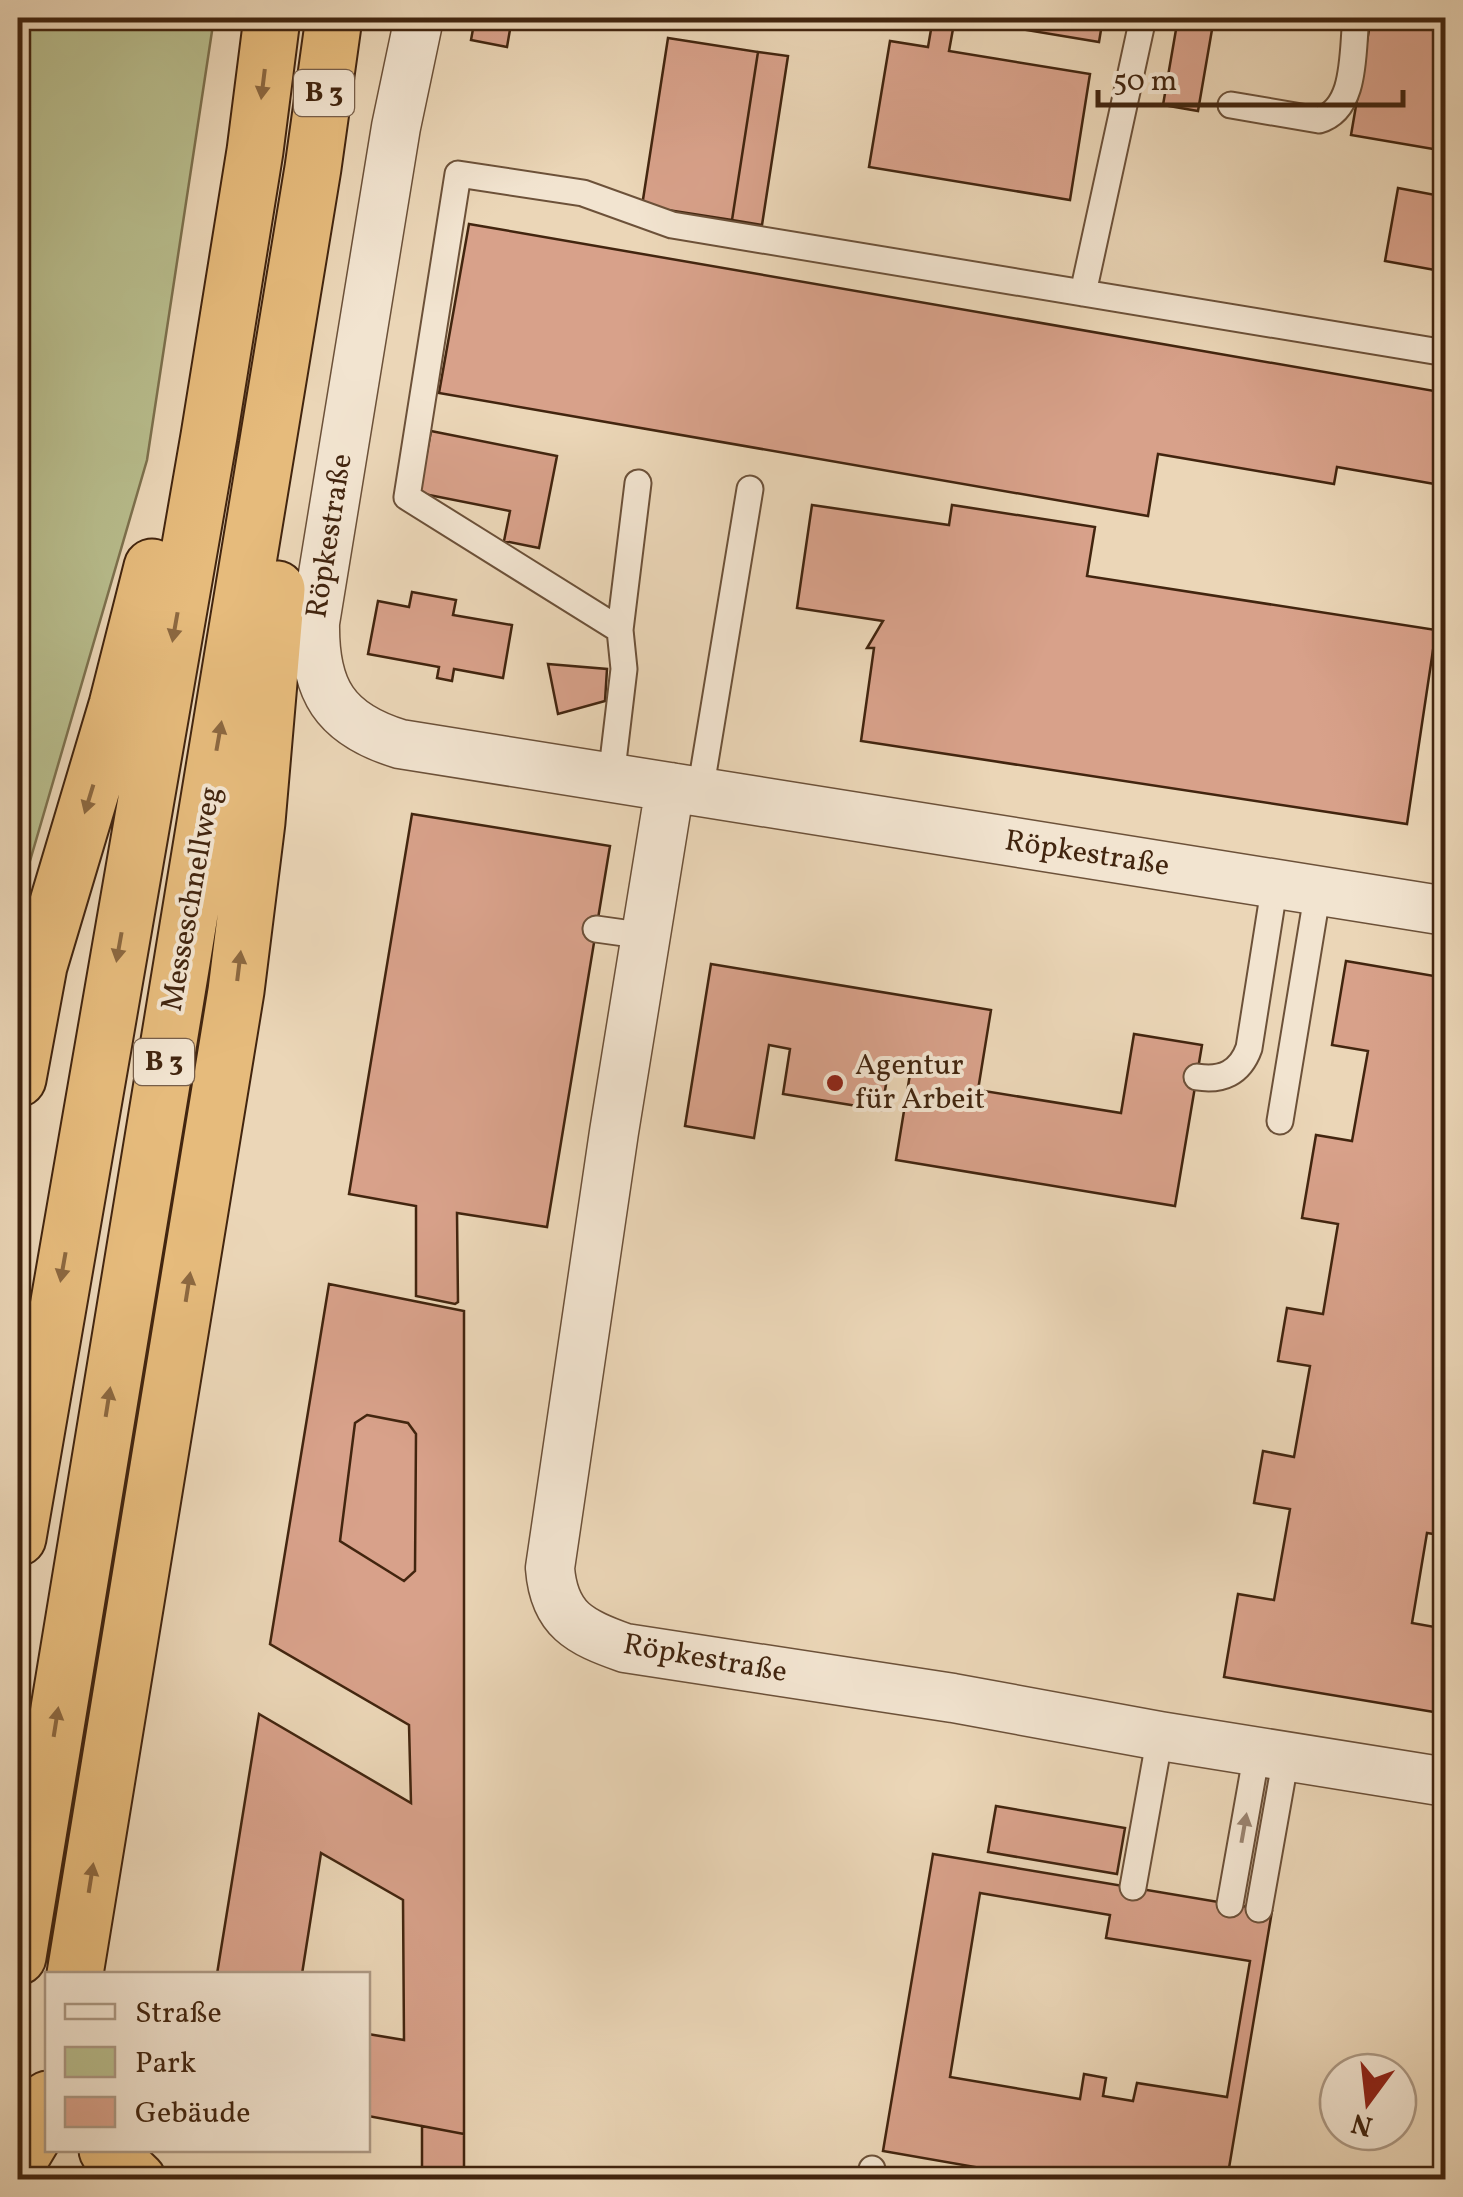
<svg xmlns="http://www.w3.org/2000/svg" width="1463" height="2197" font-family="Vollkorn,serif">
  <style>
    .green { fill: #b8bd8d; stroke: #7d714e; stroke-width: 2.5 }
    .building { fill: #d8a18a; stroke: #42250f; stroke-width: 2.5; fill-rule: evenodd }
    .lines { fill: none; stroke-linecap: round; stroke-linejoin: round }
    .lane-casing { stroke: #6c5139; stroke-width: 29 }
    .street-casing { stroke: #6c5139; stroke-width: 51 }
    .highway-casing { stroke: #42250f; stroke-width: 59 }
    .lane { stroke: #f2e4d0; stroke-width: 25 }
    .street { stroke: #f2e4d0; stroke-width: 48 }
    .highway { stroke: #e6bb7c; stroke-width: 55 }
    .oneway { fill: #8c6840 }
    .oneway2 { fill: #9a8470 }
    .poi-dot { fill: #8f2418; stroke: #f2e4d0; stroke-width: 4 }
    .labels { text-anchor: middle; dominant-baseline: central; stroke-width: 8; stroke-linejoin: round; paint-order: stroke }
    .shield { fill: #f2e4d0; stroke: #775e49; stroke-width: 2.5 }
    .shield-label { font-size: 28px; font-weight: bold; fill: #42250f }
    .street-label { font-size: 30px; fill: #42250f; stroke: #f2e4d0 }
    .poi-label { font-size: 30px; fill: #42250f; stroke: #f2e4d0; text-anchor: start }
  </style>
  <rect width="100%" height="100%" fill="#ebd6b7"/>
  <filter id="stains"><feTurbulence type="fractalNoise" baseFrequency=".002" numOctaves="4"/><feColorMatrix values="0 0 0 0 .2 0 0 0 0 .09 0 0 0 0 .02 0 0 0 .5 -.17"/></filter>
  <radialGradient id="worn" r=".72"><stop offset=".6" stop-color="#630" stop-opacity="0"/><stop offset="1" stop-color="#630" stop-opacity=".3"/></radialGradient>
  <!-- green -->
  <path class="green" d="M18,18h196l-67,442 -129,442z"/>
  <!-- building -->
  <path class="building" d="M475,18h37l-5,29 -36,-7z
    M933,18h170l-4,24 -144,-24 -6,33 141,23 -20,126 -201,-33 21,-126 38,6z
    M1178,18h36l-16,93 -35,-6z
    M1371,18h75l-1,133 -94,-16z
    M668,38l90,14 -26,168 -90,-14z
    M758,52l30,4 -26,169 -30,-5z
    M1398,188l48,9v75l-61,-11z
    M469,224l977,169v93l-109,-19 -3,17 -176,-30 -10,62 -709,-123z
    M431,431l126,25 -18,92 -35,-7 6,-30 -91,-18z
    M812,505l137,20 3,-20 143,22 -8,49 349,54 -29,194 -546,-83 13,-93h-7l16,-27 -86,-13z
    M412,592l44,8 -3,15 59,10 -9,53 -49,-9 -2,12 -15,-3 2,-11 -71,-13 10,-53 31,6z
    M548,664l59,5 -2,32 -47,13z
    M412,814l198,32 -63,381 -90,-14 1,89 -3,2 -39,-8v-90l-67,-12z
    M1346,961l100,17v301l-10,55 10,1v201l-19,-3 -15,90 34,6v85l-222,-37 14,-83 36,6 16,-91 -36,-6 9,-52 31,6 16,-91 -32,-5 9,-53 36,6 15,-90 -36,-6 14,-83 36,6 16,-90 -36,-6z
    M711,964l280,46 -13,80 143,23 13,-79 68,11 -27,161 -279,-46 15,-92 -22,-3 -7,45 -99,-16 7,-45 -21,-4 -15,93 -69,-12z
    M329,1284l135,27v823l-96,-18v-82l36,6 -1,-140 -82,-47 -19,121h-85l42,-260 152,89 -2,-78 -139,-81zM367,1415l41,8 8,11 -1,137 -11,10 -64,-40 15,-118z
    M367,1415l41,8 8,11 -1,137 -11,10 -64,-40 15,-118z
    M996,1806l129,22 -8,46 -129,-22z
    M933,1854l339,57 -45,269h-177l-167,-29z
    M980,1893l130,22 -4,23 144,23 -23,136 -90,-14 -4,18 -30,-5 3,-18 -22,-4 -4,25 -130,-22z
    M422,2126l42,8v46h-42z"/>
  <g class="lines">
    <defs>
      <path id="lane" d="M1231,105l88,15c38,-11 33,-69 37,-102
        M1083,293l60,-275
        M620,630l-213,-133 51,-323 125,19 89,32 774,128
        M611,778l13,-109 -4,-39 18,-147
        M700,792l50,-303
        M596,929l50,7
        M1197,1077c25,4 43,-4 52,-29l26,-165
        M1280,1121l38,-231
        M1133,1887l27,-151
        M1230,1904l27,-152
        M1259,1909l27,-152
        M872,2180v-11"/>
      <path id="street" d="M419,18l-23,109 -81,496c-1,66 19,101 85,121l1046,167
        M670,787l-56,345 -64,436c4,52 30,64 75,80l328,50 207,38 286,46"/>
      <path id="highway" d="M18,1079l21,-113 78,-261 35,-138
        M18,1538l191,-1102 46,-285 17,-133
        M18,1957l295,-1789 21,-150
        M75,1974l161,-983 21,-169 20,-233
        M107,2150l31,30
        M18,2162l18,-30 12,-33"/>
    </defs>
    <!-- lane casing -->
    <use href="#lane" class="lane-casing"/>
    <!-- street casing -->
    <use href="#street" class="street-casing"/>
    <!-- highway casing -->
    <use href="#highway" class="highway-casing"/>
    <!-- lane -->
    <use href="#lane" class="lane"/>
    <!-- street -->
    <use href="#street" class="street"/>
    <!-- highway -->
    <use href="#highway" class="highway"/>
  </g>
  <!-- one-way arrows -->
  <defs><path id="oneway-solid" d="M-6-.8H1V-3.2L6.5 0L1 3.2V.8H-6Z" transform="scale(2.5)"/></defs>
  <g class="oneway">
    <use href="#oneway-solid" transform="translate(263 84) rotate(97)"/>
    <use href="#oneway-solid" transform="translate(175 627) rotate(100)"/>
    <use href="#oneway-solid" transform="translate(219 736) rotate(-80)"/>
    <use href="#oneway-solid" transform="translate(89 799) rotate(107)"/>
    <use href="#oneway-solid" transform="translate(119 947) rotate(100)"/>
    <use href="#oneway-solid" transform="translate(239 966) rotate(-83)"/>
    <use href="#oneway-solid" transform="translate(63 1267) rotate(100)"/>
    <use href="#oneway-solid" transform="translate(188 1287) rotate(-81)"/>
    <use href="#oneway-solid" transform="translate(108 1402) rotate(-81)"/>
    <use href="#oneway-solid" transform="translate(56 1722) rotate(-81)"/>
    <use href="#oneway-solid" transform="translate(91 1878) rotate(-81)"/>
  </g>
  <use class="oneway2" href="#oneway-solid" transform="translate(1244 1828) rotate(-80)"/>
  <!-- markers -->
  <circle class="poi-dot" cx="835" cy="1083" r="10"/>
  <g class="labels">
    <!-- shield labels -->
    <g class="shield">
      <rect x="294" y="70" width="60" height="46" rx="8"/>
      <rect x="134" y="1039" width="60" height="46" rx="8"/>
    </g>
    <g class="shield-label">
      <text x="324" y="93">B 3</text>
      <text x="164" y="1062">B 3</text>
    </g>
    <!-- street labels -->
    <g class="street-label">
      <text transform="translate(330 536) rotate(-81)">Röpkestraße</text>
      <text transform="translate(1087 854) rotate(9)">Röpkestraße</text>
      <text transform="translate(192 899) rotate(-80)">Messeschnellweg</text>
      <text transform="translate(705 1659) rotate(10)">Röpkestraße</text>
    </g>
    <!-- poi labels -->
    <g class="poi-label">
      <text x="855" y="1066">Agentur<tspan x="855" dy="34">für Arbeit</tspan></text>
    </g>
  </g>
  <!-- margin -->
  <rect width="1463" height="2197" fill="none" stroke="#ebd6b7" stroke-width="60"/>
  <rect x="20" y="20" width="1423" height="2157" fill="none" stroke="#42250f" stroke-width="5"/>
  <rect x="30" y="30" width="1403" height="2137" fill="none" stroke="#42250f" stroke-width="2.5"/>
  <!-- legend -->
  <rect x="45" y="1972" width="325" height="180" fill="#f2e4d0" stroke="#ac9883" stroke-width="2.5"/>
  <rect x="65" y="2004" width="50" height="15" fill="#f2e4d0" stroke="#ac9883" stroke-width="2.5"/>
  <text x="135" y="2022" font-size="30" fill="#42250f">Straße</text>
  <rect x="65" y="2047" width="50" height="30" fill="#b8bd8d" stroke="#ac9883" stroke-width="2.5"/>
  <text x="135" y="2072" font-size="30" fill="#42250f">Park</text>
  <rect x="65" y="2097" width="50" height="30" fill="#d8a18a" stroke="#ac9883" stroke-width="2.5"/>
  <text x="135" y="2122" font-size="30" fill="#42250f">Gebäude</text>
  <!-- north arrow -->
  <g transform="translate(1368 2102) rotate(195)"><circle r="48" fill="#f2e4d0" stroke="#ac9883" stroke-width="2.5"/>
  <path d="M0-8L18 38L0 25L-18 38Z" fill="#8f2418"/>
  <text y="-15" font-size="28" font-weight="bold" text-anchor="middle" fill="#42250f">N</text>
  </g>
  <!-- scale -->
  <path d="M1098 90v15h305v-15" fill="none" stroke="#42250f" stroke-width="5"/>
  <text x="1113" y="90" font-size="30" fill="#42250f" stroke="#f2e4d0" stroke-width="8" paint-order="stroke">50 m</text>
  <rect width="100%" height="100%" filter="url(#stains)"/>
  <rect width="100%" height="100%" fill="url(#worn)"/>
</svg>
